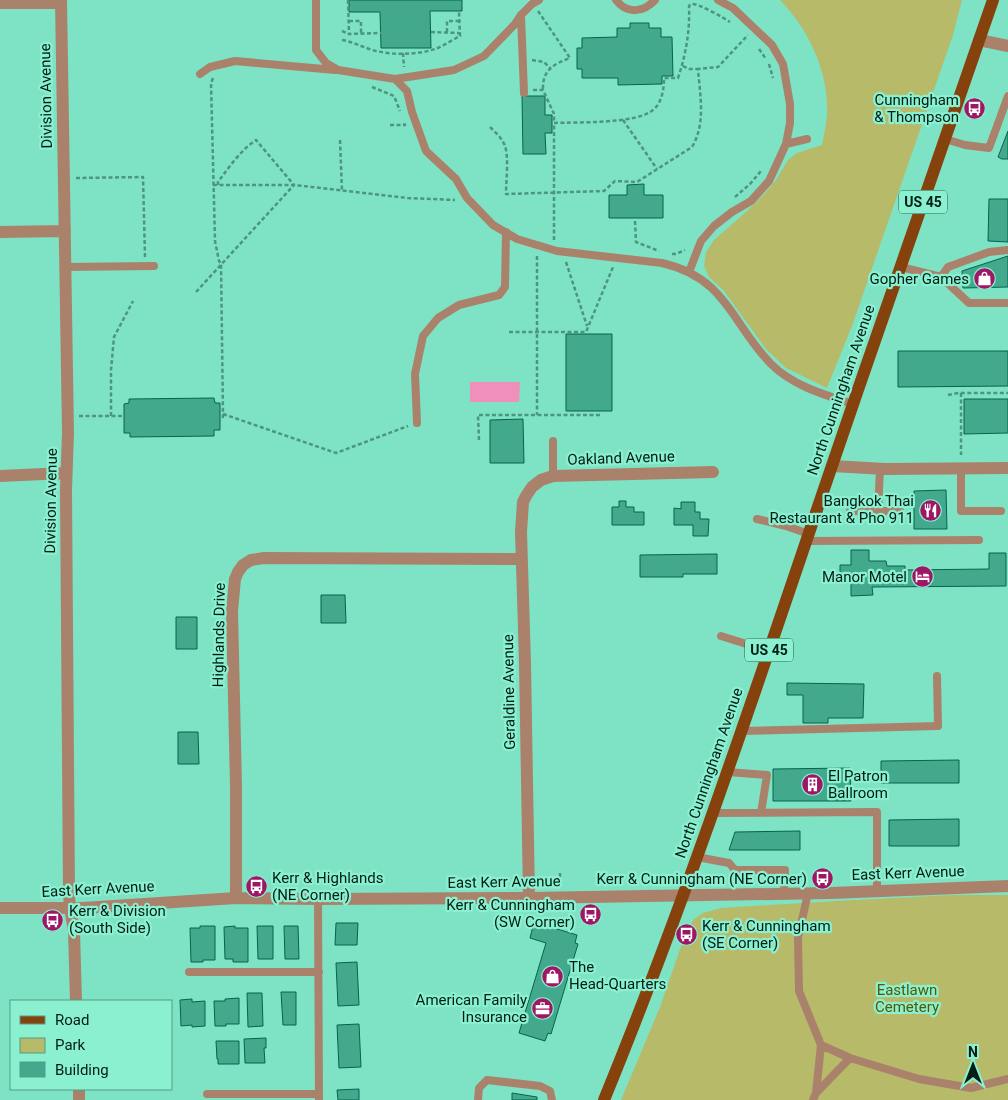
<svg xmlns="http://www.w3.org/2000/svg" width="1008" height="1100" font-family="Roboto,sans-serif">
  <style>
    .green { fill: #b6ba69 }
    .water { fill: #f18fbc }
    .building { fill: #43a98d; stroke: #06634e }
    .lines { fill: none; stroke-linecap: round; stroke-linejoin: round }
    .path { stroke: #4c957f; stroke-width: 2.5; stroke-dasharray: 4 2.5; stroke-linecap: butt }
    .lane { stroke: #aa826c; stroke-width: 8 }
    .street { stroke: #aa826c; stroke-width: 12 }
    .primary { stroke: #86420d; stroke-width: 12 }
    .labels { text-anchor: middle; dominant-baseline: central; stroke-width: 4.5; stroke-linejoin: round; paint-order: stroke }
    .shield { fill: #8bf0d0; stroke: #2a5d4e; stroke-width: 1 }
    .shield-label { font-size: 14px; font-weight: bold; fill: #001e16 }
    .street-label { font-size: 15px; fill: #001e16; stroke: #8bf0d0 }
    .poi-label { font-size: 15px; fill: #001e16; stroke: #8bf0d0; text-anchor: end }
    .park-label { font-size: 15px; fill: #565803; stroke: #8bf0d0 }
  </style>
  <rect width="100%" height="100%" fill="#7ee3c4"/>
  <!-- green -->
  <path class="green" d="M780,0h182l-9,35 -101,291 -25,62 -41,-20 -20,-19 -42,-58 -15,-14 -5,-11 2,-14 8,-12 32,-28 19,-19 11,-13 12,-20 9,-7 25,-8c2,-10 4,-20 5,-30 2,-43 -18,-85 -47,-115z
    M953,895h55v205h-387l39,-93 26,-75 8,-13 9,-6 18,-5 114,-7z"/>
  <!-- water -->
  <path class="water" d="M470,382h50l-1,20h-49z"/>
  <!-- building -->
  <path class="building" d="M349,0h113v11h-32l1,37h-50l-1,-36h-31z
    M630,23h19v5h12v9h11l1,39h-11v8l-44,1v-7h-36v-9h-5v-21h5v-10l35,-1v-9h13z
    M522,96h23v19h7v18h-7l1,21h-23z
    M1008,131v28h-6l-4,-2z
    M644,184v11h19v23h-54v-23h18v-10z
    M989,199h19v43l-20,-1z
    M1008,256v31l-45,1 -1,-17z
    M566,334h46v77h-46z
    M898,351h110v35l-110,1z
    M214,398l1,5h5v27h-6v6l-84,1v-4h-6v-29l5,-1v-4z
    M964,399h44v34l-44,1z
    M523,419l1,44h-34v-43z
    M946,490l1,39h-33v-38z
    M619,501h7v6h8v5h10v13h-32v-18h7z
    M681,502h14v10h5v7h9l-1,17h-15v-11h-19v-17l7,1z
    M851,550h18v11h17l1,5h18v4l84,-1v-16h17v33l-134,1 1,8 -22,1v-13h-11v-18h11z
    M717,554v20h-34v3h-43v-22z
    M321,595h24l1,28h-25z
    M176,617h21v32h-21z
    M787,683l77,1 -1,34h-35v5h-25v-28h-16z
    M178,732h20l1,32h-21z
    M959,760v23h-78v-22z
    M850,768l1,33h-78v-32z
    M959,819v27h-70v-26z
    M800,831v19h-71l6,-18z
    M534,922l43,13 -2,8 3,1 -27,90 -3,-1 -3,8 -26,-8 27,-90 -16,-5z
    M336,923h22l-1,22h-22z
    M200,926h15v34h-12v2h-12l-1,-34h10z
    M235,926v2h13v34h-15v-3h-8l-1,-32z
    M257,926h16v33h-15z
    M284,926h14l1,33h-14z
    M357,962l2,43 -21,1 -2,-43z
    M281,992h15v33h-13z
    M247,993h15l1,33 -15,1z
    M239,998v26h-13v2h-11l-1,-25h11v-2z
    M192,999v3l13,-1v25l-13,1v-2l-11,1 -1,-26z
    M359,1024l2,43 -22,1 -2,-43z
    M266,1038v10h-2l1,15h-20l-1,-24z
    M216,1041h23v23h-21v-5h-1z
    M359,1089v11h-21l-1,-10z
    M512,1093l25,4v3h-25z"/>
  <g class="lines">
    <!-- path -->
    <path class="path" d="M348,0l1,34 32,-1
      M538,11l32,47c-16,6 -28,12 -27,32
      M349,21h12v13
      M342,31l7,3
      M431,32l28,1
      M447,32v-11h12
      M342,40c12,2 22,8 34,11 18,4 41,4 59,-2 8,-3 17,-9 25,-13l-1,-24
      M759,49l7,10
      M403,53l1,14
      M532,60l12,2 6,6
      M769,64l4,14
      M683,66l6,3h9
      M213,78l-2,5 4,158 4,20 2,2 2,151v3h-3
      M372,87l22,9 6,15
      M533,90h10l11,24v8
      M623,120l34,49
      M390,125h15l-1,-2
      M490,127c6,6 12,11 15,19 4,12 1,35 1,48l98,-3 11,-10 22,1 55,-35c14,-23 8,-52 6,-78l20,-2 30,-32
      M340,140l2,51
      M76,178l67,-1 2,80
      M213,185h81l114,13 47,2
      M735,197l15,-13 11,-13
      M635,221l1,21 23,9
      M554,240v-117c23,-1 83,1 99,-13 9,-7 11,-21 11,-32h14c8,-24 12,-47 11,-72 1,-1 2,-2 3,-2 6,-1 32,14 38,18
      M672,254h4l9,-4
      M537,256v159
      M566,262l21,64
      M196,292l98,-107 -38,-45c-15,10 -27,27 -38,42v3
      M509,332h77l27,-65
      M961,393v62
      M948,395l10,-2h50
      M223,414l113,39 72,-27
      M79,416h45
      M111,416v-46l3,-33 19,-36
      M479,440l-1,-25h122
      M560,873v12
      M659,874l2,3"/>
    <!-- lane -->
    <path class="lane" d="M316,0v50l10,13 12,7 57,9 12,12 5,21 14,39 30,28 11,19 26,27 24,14 40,12 105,12c65,15 69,60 109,101 22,22 54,31 82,40
      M616,0c11,15 28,12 39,0
      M521,15l3,78
      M200,74l10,-7 25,-6 100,9
      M395,79l59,-9 30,-14 31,-32 6,-9 11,-11 7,-4
      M945,139l20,6 24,3 19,-52
      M786,144l21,-5
      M65,267l89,-1
      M901,267l40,10 28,26h39
      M689,272l12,-31 13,-15 18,-14 19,-11 18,-20 17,-37 4,-21v-19l-7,-40 -11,-19 -39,-37 -15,-8
      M941,277l7,-10 41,-15 19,-2
      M417,423l-2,-49 8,-38 15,-18 21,-13 40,-10 6,-8 1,-55
      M553,441v35
      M961,469v42h40
      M850,511h50
      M878,511l2,-42
      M757,519l29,7 23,8
      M806,541l173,-1
      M721,636l48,15
      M742,731l196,-5 -1,-50
      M727,772l40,3 -6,38
      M713,813l164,-1v79
      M697,857l32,6 6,7h50l-1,24
      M808,893l-10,45 1,53 22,54 29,13 69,21 52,9 37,-9
      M318,899l1,201
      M189,972h130
      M816,1093l34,-35
      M207,1094h112
      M478,1100l1,-12 8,-8 53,6 10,5 2,9
      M813,1100l3,-7 5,-48"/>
    <!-- street -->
    <path class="street" d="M61,0l7,433 -2,57 3,404 1,14 4,23 2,70
      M0,3h61
      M979,40l29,6
      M0,232l65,-1
      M832,466l53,3 123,-1
      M0,476l66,-3
      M236,898v-112l-4,-175 3,-32 3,-7 5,-7 8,-5 13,-2 257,1
      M529,898l-4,-235 -4,-131 2,-30 3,-6 6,-9 9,-7 12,-4 160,-4
      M0,908h83l153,-10 82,1 211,-1 302,-5 177,-7
      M79,1089v11"/>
    <!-- primary -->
    <path class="primary" d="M604,1100c77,-188 142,-381 207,-573 60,-176 121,-352 182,-527"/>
  </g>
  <!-- icons -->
  <defs>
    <symbol id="bus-disc" viewBox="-11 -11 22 22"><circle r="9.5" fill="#9e1766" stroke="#8bf0d0"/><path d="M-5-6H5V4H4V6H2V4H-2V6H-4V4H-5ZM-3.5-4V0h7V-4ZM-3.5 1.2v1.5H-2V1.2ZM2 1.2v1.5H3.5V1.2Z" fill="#fff"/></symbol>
    <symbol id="shop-disc" viewBox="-11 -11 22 22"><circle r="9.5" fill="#9e1766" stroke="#8bf0d0"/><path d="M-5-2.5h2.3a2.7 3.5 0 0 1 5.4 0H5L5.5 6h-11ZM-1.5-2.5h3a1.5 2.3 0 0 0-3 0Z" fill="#fff"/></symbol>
    <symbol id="restaurant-disc" viewBox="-11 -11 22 22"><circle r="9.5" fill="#9e1766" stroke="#8bf0d0"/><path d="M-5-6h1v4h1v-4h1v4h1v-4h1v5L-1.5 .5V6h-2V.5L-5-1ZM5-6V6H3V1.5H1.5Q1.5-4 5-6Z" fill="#fff"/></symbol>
    <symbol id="hotel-disc" viewBox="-11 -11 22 22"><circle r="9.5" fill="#9e1766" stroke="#8bf0d0"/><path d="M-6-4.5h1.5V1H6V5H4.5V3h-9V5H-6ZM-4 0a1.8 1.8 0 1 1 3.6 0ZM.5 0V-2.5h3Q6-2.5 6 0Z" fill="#fff"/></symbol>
    <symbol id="building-disc" viewBox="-11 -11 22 22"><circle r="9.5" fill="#9e1766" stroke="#8bf0d0"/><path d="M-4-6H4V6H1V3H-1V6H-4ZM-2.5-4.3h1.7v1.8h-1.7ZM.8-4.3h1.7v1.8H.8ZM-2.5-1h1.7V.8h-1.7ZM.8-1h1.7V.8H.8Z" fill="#fff"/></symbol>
    <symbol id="office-disc" viewBox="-11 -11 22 22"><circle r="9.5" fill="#9e1766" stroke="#8bf0d0"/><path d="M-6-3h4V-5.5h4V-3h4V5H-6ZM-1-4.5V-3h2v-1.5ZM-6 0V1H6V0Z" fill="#fff"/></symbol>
  </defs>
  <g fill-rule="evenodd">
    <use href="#bus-disc" x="962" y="96" width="25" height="25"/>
    <use href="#shop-disc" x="972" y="266" width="25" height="25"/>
    <use href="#restaurant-disc" x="918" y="498" width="25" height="25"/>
    <use href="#hotel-disc" x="910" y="564" width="25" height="25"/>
    <use href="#building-disc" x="800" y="772" width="25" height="25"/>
    <use href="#bus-disc" x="810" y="866" width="25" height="25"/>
    <use href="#bus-disc" x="244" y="874" width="25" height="25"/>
    <use href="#bus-disc" x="578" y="902" width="25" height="25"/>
    <use href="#bus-disc" x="40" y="908" width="25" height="25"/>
    <use href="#bus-disc" x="674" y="922" width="25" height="25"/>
    <use href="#shop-disc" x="540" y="964" width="25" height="25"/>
    <use href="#office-disc" x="530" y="996" width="25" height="25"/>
  </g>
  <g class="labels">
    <!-- shield labels -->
    <g class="shield">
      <rect x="899" y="190.5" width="48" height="23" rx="4"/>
      <rect x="745" y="638.5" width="48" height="23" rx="4"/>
    </g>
    <g class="shield-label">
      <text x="923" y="202">US 45</text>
      <text x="769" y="650">US 45</text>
    </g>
    <!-- street labels -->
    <g class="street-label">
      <text transform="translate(46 96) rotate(-91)">Division Avenue</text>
      <text transform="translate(841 390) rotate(-71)">North Cunningham Avenue</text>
      <text transform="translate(621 458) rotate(-2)">Oakland Avenue</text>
      <text transform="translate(51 501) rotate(-89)">Division Avenue</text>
      <text transform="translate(219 635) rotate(-89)">Highlands Drive</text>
      <text transform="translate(509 692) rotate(-91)">Geraldine Avenue</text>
      <text transform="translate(709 773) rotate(-71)">North Cunningham Avenue</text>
      <text transform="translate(908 873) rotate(-2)">East Kerr Avenue</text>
      <text transform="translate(504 882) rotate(-1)">East Kerr Avenue</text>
      <text transform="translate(98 889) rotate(-3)">East Kerr Avenue</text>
    </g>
    <!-- poi labels -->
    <g class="poi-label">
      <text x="959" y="100">Cunningham<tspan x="959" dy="17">&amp; Thompson</tspan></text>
      <text x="969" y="279">Gopher Games</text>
      <text x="914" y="501">Bangkok Thai<tspan x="914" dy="17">Restaurant &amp; Pho 911</tspan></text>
      <text x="907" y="577">Manor Motel</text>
      <text x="828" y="776" text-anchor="start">El Patron<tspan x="828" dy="17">Ballroom</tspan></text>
      <text x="272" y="878" text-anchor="start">Kerr &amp; Highlands<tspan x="272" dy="17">(NE Corner)</tspan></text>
      <text x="807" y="879">Kerr &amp; Cunningham (NE Corner)</text>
      <text x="575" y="905">Kerr &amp; Cunningham<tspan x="575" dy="17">(SW Corner)</tspan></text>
      <text x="69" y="911" text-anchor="start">Kerr &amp; Division<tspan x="69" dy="17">(South Side)</tspan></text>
      <text x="702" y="926" text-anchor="start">Kerr &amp; Cunningham<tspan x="702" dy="17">(SE Corner)</tspan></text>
      <text x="569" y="967" text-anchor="start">The<tspan x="569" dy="17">Head-Quarters</tspan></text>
      <text x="527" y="1000">American Family<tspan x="527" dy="17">Insurance</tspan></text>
    </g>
    <!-- park labels -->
    <g class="park-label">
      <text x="907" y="990">Eastlawn<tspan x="907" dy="17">Cemetery</tspan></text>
    </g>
  </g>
  <!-- legend -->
  <rect x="10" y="1000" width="162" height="90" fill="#8bf0d0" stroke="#539c86"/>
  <rect x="20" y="1016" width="25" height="8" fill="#86420d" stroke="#539c86"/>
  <text x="55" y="1025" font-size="15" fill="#001e16">Road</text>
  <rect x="20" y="1038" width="25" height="15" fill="#b6ba69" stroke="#539c86"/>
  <text x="55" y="1050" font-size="15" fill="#001e16">Park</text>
  <rect x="20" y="1062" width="25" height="15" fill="#43a98d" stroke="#539c86"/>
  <text x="55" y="1075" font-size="15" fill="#001e16">Building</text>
  <!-- north arrow -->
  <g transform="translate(973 1065)" stroke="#8bf0d0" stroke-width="4" paint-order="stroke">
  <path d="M0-4L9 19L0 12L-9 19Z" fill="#001e16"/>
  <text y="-8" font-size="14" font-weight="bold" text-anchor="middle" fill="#001e16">N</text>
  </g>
</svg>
